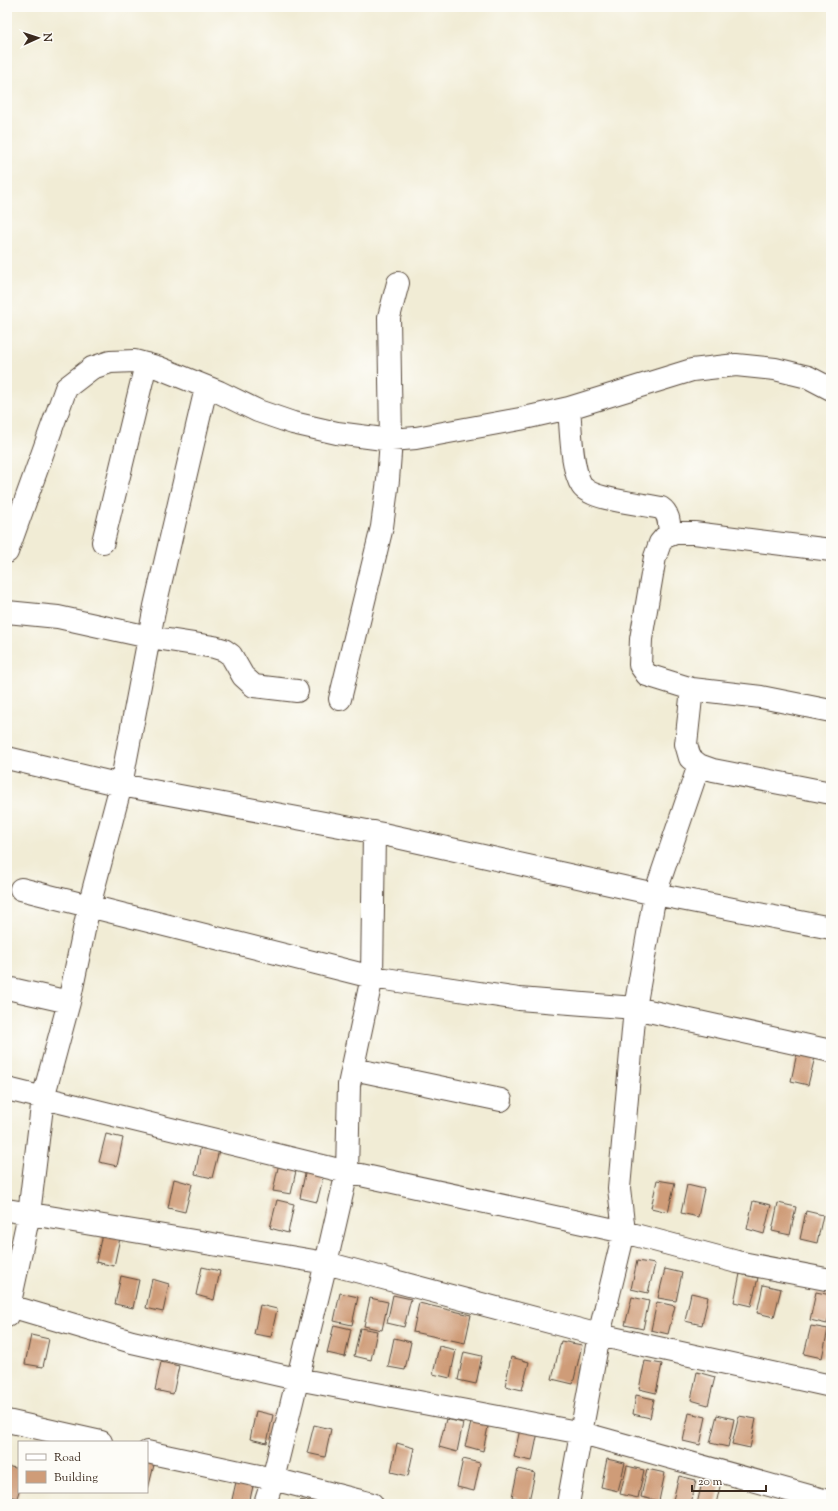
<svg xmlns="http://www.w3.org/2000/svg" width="838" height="1511" font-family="'Sorts Mill Goudy',serif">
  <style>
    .building { fill: #cf9c78 }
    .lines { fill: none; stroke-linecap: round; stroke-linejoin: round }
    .minor-casing { stroke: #564739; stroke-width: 24 }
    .minor { stroke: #fff; stroke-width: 22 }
  </style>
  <rect width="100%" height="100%" fill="#fdfcf7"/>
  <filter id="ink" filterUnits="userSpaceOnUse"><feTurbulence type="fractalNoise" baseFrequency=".025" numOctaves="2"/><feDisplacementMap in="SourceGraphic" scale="8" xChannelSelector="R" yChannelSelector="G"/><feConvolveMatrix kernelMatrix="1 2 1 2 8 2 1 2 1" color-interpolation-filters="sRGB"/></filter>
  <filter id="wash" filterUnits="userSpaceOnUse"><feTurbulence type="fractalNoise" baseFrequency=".012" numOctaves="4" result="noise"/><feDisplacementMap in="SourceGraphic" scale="16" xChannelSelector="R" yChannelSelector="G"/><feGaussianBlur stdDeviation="0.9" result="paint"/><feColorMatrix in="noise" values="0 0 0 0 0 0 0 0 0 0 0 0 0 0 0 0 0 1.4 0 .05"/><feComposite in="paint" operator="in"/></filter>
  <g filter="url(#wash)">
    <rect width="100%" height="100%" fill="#f1ecd5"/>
    <g id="blocks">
      <!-- building -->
      <path class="building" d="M797,1053l18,4 -7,28 -17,-4z
        M106,1134l17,4 -6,28 -18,-4z
        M201,1145l18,5 -7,28 -17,-4z
        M279,1163l18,3 -6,28 -18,-3z
        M306,1169l18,5 -7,28 -17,-4z
        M174,1179l18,5 -7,28 -17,-4z
        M657,1180l18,3 -7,29 -17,-4z
        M687,1185l17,4 -6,28 -17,-4z
        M277,1200l17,4 -6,29 -18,-5z
        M753,1201l18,4 -7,29 -17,-5z
        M778,1203l18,4 -6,28 -18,-4z
        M806,1211l17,4 -6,28 -17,-4z
        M102,1234l18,4 -6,28 -18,-4z
        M637,1261l18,3 -7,29 -17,-4z
        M202,1267l18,4 -6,29 -18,-5z
        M665,1269l17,4 -6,28 -18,-3z
        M740,1274l18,4 -7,28 -17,-4z
        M121,1276l18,4 -6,28 -18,-4z
        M152,1279l17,5 -6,28 -17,-4z
        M763,1285l18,4 -7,28 -17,-4z
        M816,1292l15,3v11l-4,18 -17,-4z
        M340,1293l18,4 -6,28 -18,-4z
        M691,1293l17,4 -6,28 -17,-4z
        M393,1295l18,4 -7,28 -17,-4z
        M632,1297l17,4 -6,28 -18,-4z
        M370,1298l18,4 -6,28 -18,-4z
        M657,1302l18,4 -7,28 -17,-4z
        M419,1303l52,12 -6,28 -52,-11z
        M260,1305l17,4 -6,28 -17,-3z
        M334,1325l17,4 -6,28 -18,-4z
        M811,1326l17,3 -6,29 -18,-4z
        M360,1328l17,3 -6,29 -17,-4z
        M31,1335l18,4 -6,28 -18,-3z
        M394,1338l17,4 -6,28 -17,-3z
        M561,1341l21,4 -9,39 -21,-5z
        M439,1346l17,4 -6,28 -17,-4z
        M464,1352l18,4 -6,28 -18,-4z
        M511,1357l18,5 -7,28 -17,-4z
        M645,1361l17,3 -6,29 -17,-4z
        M161,1362l18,4 -6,28 -18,-4z
        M697,1372l18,5 -7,28 -17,-5z
        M636,1395l18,4 -4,19 -17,-4z
        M256,1411l17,4 -6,28 -17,-4z
        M689,1413l17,4 -6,28 -17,-4z
        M717,1415l17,4 -6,28 -18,-4z
        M739,1416l17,3 -6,29 -18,-4z
        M446,1419l17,4 -6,29 -18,-5z
        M472,1419l17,3 -6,29 -18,-5z
        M314,1425l17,4 -6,28 -18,-4z
        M520,1429l18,3 -6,29 -18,-4z
        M397,1443l17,5 -6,28 -17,-4z
        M147,1459l8,2 -7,28h-1z
        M463,1459l17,4 -6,28 -17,-4z
        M607,1459l18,4 -7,28 -17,-4z
        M7,1466l12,3v22l-2,7 -10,-2z
        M627,1466l17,4 -6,28 -18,-4z
        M518,1469l17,4 -6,28 -17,-4z
        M647,1469l18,4 -6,28 -18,-4z
        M679,1476l17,4 -5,24h-19z
        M703,1478l18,4 -5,22h-19z
        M236,1482l17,4 -4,18h-18z
        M300,1500l16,3v1h-17z"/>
    </g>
  </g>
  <g filter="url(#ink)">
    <use href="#blocks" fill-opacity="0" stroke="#564739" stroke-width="1"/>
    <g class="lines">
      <defs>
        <path id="minor" d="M569,408c2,20 2,62 13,78 9,14 62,18 79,22 9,6 8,17 9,27
          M103,542l43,-178
          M831,550l-137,-17h-19l-10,4 -5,6 -5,14 -14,82 -1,26 7,10 45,14 69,8 70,14
          M7,552l59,-164 26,-20 18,-6 25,-1 22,6 62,25 39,19 35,12 44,10 54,7 25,-2 104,-19 49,-11 123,-38 44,-5 39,4 33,8 23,12
          M7,612l51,5 91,20 65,10 10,3 7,5 12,21 11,10 43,5
          M692,689l-6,55 4,14 9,7 14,5 118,23
          M340,699l42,-172 6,-47 3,-40 -2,-123 9,-34
          M7,758l114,27 262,49 272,60 176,34
          M21,889l351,88 147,22 116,9 196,43
          M7,988l62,14
          M353,1069l148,31
          M7,1089l340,83 277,60 113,30 94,18
          M7,1210l319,53 273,72 232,51
          M10,1306l122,36 165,37 285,54 249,69
          M7,1316l22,-102 14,-116 26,-96 20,-96 32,-121 34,-179 51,-218
          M7,1421l94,21
          M147,1452l126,27 99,25
          M265,1504l8,-25 53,-216 21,-91 2,-87 23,-108 2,-145
          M568,1504l31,-169 25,-103 -5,-44 16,-180 20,-114 44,-129"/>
      </defs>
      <!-- minor casing -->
      <use href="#minor" class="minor-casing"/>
      <!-- minor -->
      <use href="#minor" class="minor"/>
    </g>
  </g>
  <!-- margin -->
  <rect width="838" height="1511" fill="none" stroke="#fdfcf7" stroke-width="24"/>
  <!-- legend -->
  <rect x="18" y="1441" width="130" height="52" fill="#fdfcf7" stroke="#afa8a0"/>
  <rect x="26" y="1454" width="20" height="6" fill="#ffffff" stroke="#afa8a0"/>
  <text x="54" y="1461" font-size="12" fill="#3b2a1e">Road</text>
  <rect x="26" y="1471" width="20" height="12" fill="#cf9c78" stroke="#afa8a0"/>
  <text x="54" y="1481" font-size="12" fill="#3b2a1e">Building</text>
  <!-- north arrow -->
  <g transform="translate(38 38) rotate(87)" stroke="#fdfcf7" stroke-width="3" paint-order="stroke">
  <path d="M0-3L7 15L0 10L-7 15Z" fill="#3b2a1e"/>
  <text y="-6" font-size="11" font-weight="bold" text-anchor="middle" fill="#3b2a1e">N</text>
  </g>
  <!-- scale -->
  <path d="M692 1485v6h74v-6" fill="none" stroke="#3b2a1e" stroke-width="2"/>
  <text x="698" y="1485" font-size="12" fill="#3b2a1e" stroke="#fdfcf7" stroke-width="3" paint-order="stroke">20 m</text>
</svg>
